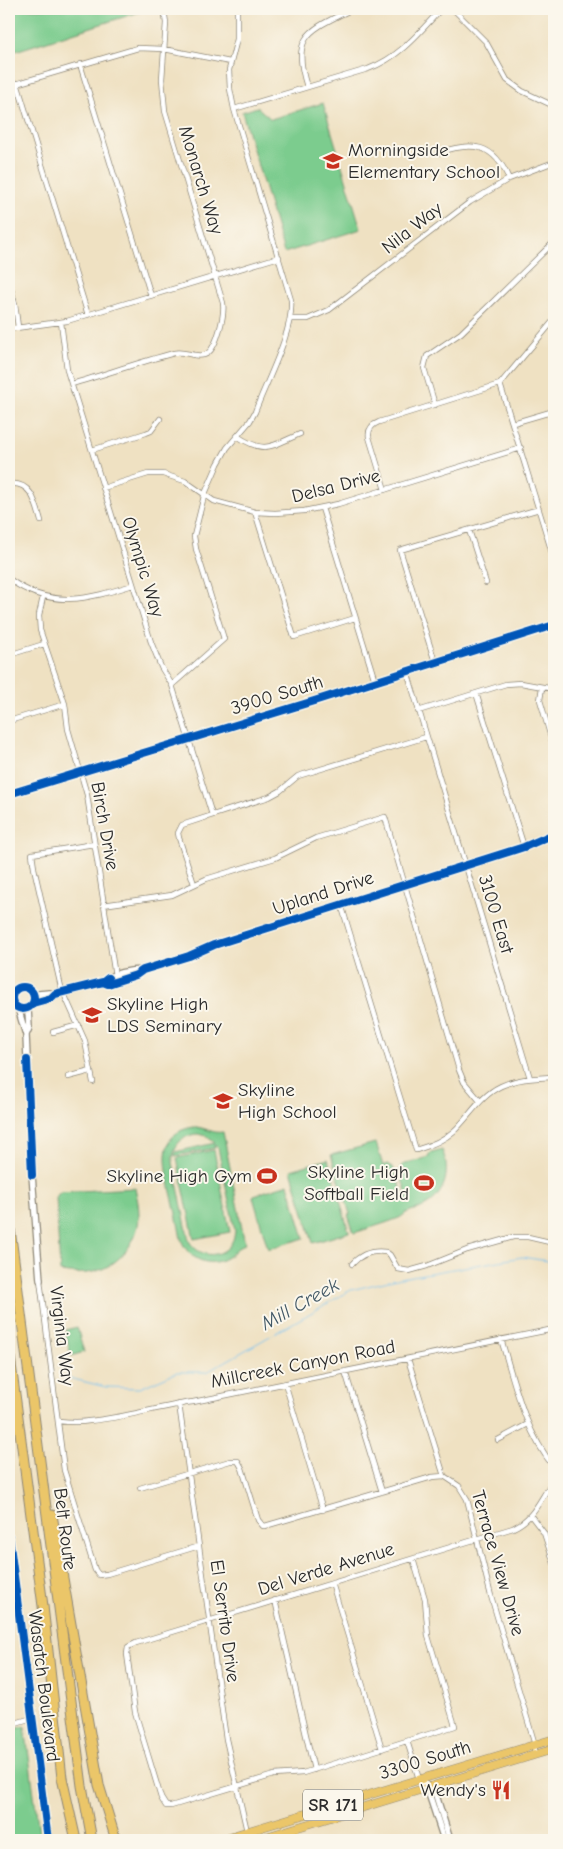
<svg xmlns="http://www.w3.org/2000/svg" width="563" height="1849" font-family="'Comic Neue',sans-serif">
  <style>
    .green { fill: #7bcc8e; stroke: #537c5c; fill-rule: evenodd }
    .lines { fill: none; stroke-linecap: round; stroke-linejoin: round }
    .stream { stroke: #76c1ef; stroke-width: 1 }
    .minor-casing { stroke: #8d8676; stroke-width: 6 }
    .tertiary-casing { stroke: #8d8676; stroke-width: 8 }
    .secondary-casing { stroke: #8d8676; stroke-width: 8 }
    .primary-casing { stroke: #8d8676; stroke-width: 9 }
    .motorway-casing { stroke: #8d8676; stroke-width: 11 }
    .minor { stroke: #fff; stroke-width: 4.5 }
    .tertiary { stroke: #fff; stroke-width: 5.5 }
    .secondary { stroke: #f7e8c3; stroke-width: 6 }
    .primary { stroke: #ebc669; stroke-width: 8 }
    .motorway { stroke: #ebc669; stroke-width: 9 }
    .cycleway-casing { stroke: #fbf7ec; stroke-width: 11 }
    .cycleway { stroke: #0057b8; stroke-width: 8 }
    .labels { text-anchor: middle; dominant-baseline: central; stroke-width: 4; stroke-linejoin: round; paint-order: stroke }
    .shield { fill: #fbf7ec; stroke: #696865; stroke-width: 1 }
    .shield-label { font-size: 18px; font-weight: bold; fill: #2b2b2b }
    .poi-label { font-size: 19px; fill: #2b2b2b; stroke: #fbf7ec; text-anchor: start }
    .street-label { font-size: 19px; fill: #2b2b2b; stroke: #fbf7ec }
    .water-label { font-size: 20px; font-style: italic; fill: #425866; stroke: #fbf7ec }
  </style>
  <rect width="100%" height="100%" fill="#fbf7ec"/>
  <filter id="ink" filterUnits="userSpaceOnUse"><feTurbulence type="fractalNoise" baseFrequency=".02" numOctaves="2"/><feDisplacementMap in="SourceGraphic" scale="10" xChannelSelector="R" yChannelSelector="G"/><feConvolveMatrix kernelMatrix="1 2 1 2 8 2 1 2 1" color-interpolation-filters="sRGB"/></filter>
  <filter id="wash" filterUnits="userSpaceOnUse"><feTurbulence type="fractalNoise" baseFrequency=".0096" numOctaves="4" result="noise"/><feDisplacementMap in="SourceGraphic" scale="20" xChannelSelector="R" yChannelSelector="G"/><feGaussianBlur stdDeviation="1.12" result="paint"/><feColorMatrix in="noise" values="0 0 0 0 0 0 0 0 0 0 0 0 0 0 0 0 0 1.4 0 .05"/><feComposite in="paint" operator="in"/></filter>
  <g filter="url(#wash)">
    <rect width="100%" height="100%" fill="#efe1c2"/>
    <!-- green -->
    <path class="green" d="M9,9h140l-140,44z
      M323,103l38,126 -77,24 -42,-141 15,-5 14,12z
      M194,1127c11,0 19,7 29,5l22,112c-9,3 -11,10 -19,14 -18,11 -39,0 -45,-19 -3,-16 -6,-31 -10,-47 -5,-26 -15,-60 23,-65zM198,1134l8,2 9,7 -40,9v4l40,-8v-4l3,4 17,83c-2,26 -33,32 -46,10l-16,-79c-1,-16 9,-27 25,-28z
      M375,1143l2,3 6,20 5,-2 5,3 12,32 3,-1 -9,-28 3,-5 27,-8v-3l13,-4c9,20 4,43 -15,55 -6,4 -12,4 -19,7 -3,1 -6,5 -9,6 -15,6 -30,10 -45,15l-6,-18 2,-1 -19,-59z
      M214,1150l16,82 -36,7 -17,-81z
      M328,1159l21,73 -36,11 -22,-73z
      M288,1184l16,54 -36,11 -15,-52 1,-2z
      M135,1188c2,9 4,18 4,27 0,28 -23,55 -52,58 -9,1 -18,0 -27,-1l-4,-75 4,-5z
      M77,1327l7,25 -13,4 -6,-26z
      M25,1726l15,114h-31v-109z"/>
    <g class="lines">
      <!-- stream -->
      <path class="stream" d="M69,1378l37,9 34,1 37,-16h30l144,-82 50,-12 121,-21 32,5"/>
    </g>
  </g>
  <g filter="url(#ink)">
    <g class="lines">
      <defs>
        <path id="minor" d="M453,9l33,33 21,38 15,11 32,15
          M553,9l1,1
          M80,64l71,232
          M17,83l71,232
          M9,86l129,-38 26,1 66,13
          M307,87c-17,-53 4,-57 45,-78
          M234,109l134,-40c32,-12 51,-36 73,-60
          M438,153c34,-12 56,-10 71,26
          M9,282l6,22 3,23
          M291,319h17l21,-9 141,-108 39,-23 45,-17
          M61,322l6,48 84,272 10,25 11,18 40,130
          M9,329l58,-8 212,-64
          M72,384c34,-10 68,-22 102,-31 11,-3 25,7 34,0 9,-7 17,-38 15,-50l-58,-192 -3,-32 4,-56 -2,-14
          M500,384l54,175
          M9,401l1,13h-1
          M435,405l-11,-37 3,-12 34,-23 93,-91
          M513,423l41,-12
          M237,436c29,19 34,10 63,-2
          M92,450l54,-17 5,-2 9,-12
          M9,484c23,-3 27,20 32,37
          M103,488l45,-14h15l22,7 29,20 41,11 20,1 29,-2 34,-7 183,-56
          M385,490l-16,-53c-1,-7 2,-12 10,-15l121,-38 54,-64
          M322,508l53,173
          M255,512l39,125 61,-19
          M469,530l17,53
          M9,579c42,31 79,20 124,6
          M43,597l-4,18 1,15 25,74 3,25 19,66 28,181
          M9,655l35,-11
          M435,662l-35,-112 139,-41
          M407,671l123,407
          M172,685l52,-46 -28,-90 -2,-13 10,-40 14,-32 9,-16 23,-27 5,-9c11,-30 39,-81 36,-112l-57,-191 -4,-20 -1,-19 8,-31v-30
          M542,687l-2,13 14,48
          M476,693l48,154
          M418,711l88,-27 15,-1 33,6
          M9,721l56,-17
          M194,884l-15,-46 -1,-5 4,-8 87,-28 11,-6 18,-15 128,-39
          M341,904l75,246c14,-4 27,-9 38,-19 16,-15 26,-35 47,-45 17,-8 35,-8 53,-9
          M103,905l69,-10 34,-16 69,-21 41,-20 69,-21 74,253 5,12 16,19
          M53,1032l26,-7
          M68,1077l23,-6
          M93,1082l-8,-41 -24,-54 -27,-119 -2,-14 62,-10
          M352,1264c9,-10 20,-14 34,-12l4,3 8,14 11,2 18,-5 40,-16 46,-13h15l26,6
          M40,1280l24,190 31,100 4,5 8,-1 92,-28
          M501,1339c14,45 23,91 53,128
          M408,1359l36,117 15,10 8,13 24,97 44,149 -1,10
          M345,1371l37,121
          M285,1383l38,127
          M179,1404l47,335 23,101
          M58,1421c10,1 21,2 31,0 35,-3 69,-14 104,-19l361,-73
          M498,1440l30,-16
          M140,1488l90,-27h8l4,7 16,52 5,6h2l167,-49 12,-1
          M531,1516l13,17 10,30
          M413,1559l12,40 3,37 27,90 -152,47 -29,2 -103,31h-5l-5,-8 -26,-86 -8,-58 1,-7 8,-4 377,-115c22,-10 27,-30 41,-48
          M332,1583l50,166
          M275,1600l39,170
          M9,1725l23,-7
          M407,1741l12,38"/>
        <path id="tertiary" d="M103,982l5,2 28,-9 7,-5 46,-14 25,-11 310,-98 30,-13
          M12 998a11 11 0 1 1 22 0a11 11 0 1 1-22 0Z
          M32,993c8,3 16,-2 23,1
          M33,1003l18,-5 4,-4 48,-12c8,-9 28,-12 40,-12
          M18,1008l8,27 6,140 8,105
          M26,1035l3,-7 -1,-20
          M419,1779l16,13 15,48
          M430,1787l-1,7 15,46"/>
        <path id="secondary" d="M9,794l305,-93 240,-76"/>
        <path id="primary" d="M9,1537l39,303
          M219,1840l335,-101
          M256,1840l298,-91"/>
        <path id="motorway" d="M9,1221l73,565 10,54
          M9,1349l34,257 19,172 14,62
          M52,1515l47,270 17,55"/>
      </defs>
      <!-- minor casing -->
      <use href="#minor" class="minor-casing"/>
      <!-- tertiary casing -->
      <use href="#tertiary" class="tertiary-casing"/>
      <!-- secondary casing -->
      <use href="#secondary" class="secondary-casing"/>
      <!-- primary casing -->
      <use href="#primary" class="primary-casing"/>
      <!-- motorway casing -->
      <use href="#motorway" class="motorway-casing"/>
      <!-- minor -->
      <use href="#minor" class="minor"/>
      <!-- tertiary -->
      <use href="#tertiary" class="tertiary"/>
      <!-- secondary -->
      <use href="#secondary" class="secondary"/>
      <!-- primary -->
      <use href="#primary" class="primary"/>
      <!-- motorway -->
      <use href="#motorway" class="motorway"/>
      <defs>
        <path id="cycleway" d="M9,794l305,-93 240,-76
          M103,982l5,2 28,-9 7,-5 46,-14 25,-11 310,-98 30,-13
          M12 998a11 11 0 1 1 22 0a11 11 0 1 1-22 0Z
          M33,1003l18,-5 4,-4 48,-12 5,-4
          M27,1060l5,115
          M9,1537l39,303"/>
      </defs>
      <!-- cycleway casing -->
      <use href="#cycleway" class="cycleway-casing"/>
      <!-- cycleway -->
      <use href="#cycleway" class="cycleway"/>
    </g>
  </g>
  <!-- icons -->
  <defs>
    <symbol id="school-bare" viewBox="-9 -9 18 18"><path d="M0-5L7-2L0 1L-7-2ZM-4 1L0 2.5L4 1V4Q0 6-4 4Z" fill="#c8321e" stroke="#fbf7ec" stroke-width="2.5" paint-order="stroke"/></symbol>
    <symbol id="stadium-bare" viewBox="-9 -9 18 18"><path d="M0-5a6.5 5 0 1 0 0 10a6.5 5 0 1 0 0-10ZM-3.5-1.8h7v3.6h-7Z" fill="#c8321e" stroke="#fbf7ec" stroke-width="2.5" paint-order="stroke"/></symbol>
    <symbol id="restaurant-bare" viewBox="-9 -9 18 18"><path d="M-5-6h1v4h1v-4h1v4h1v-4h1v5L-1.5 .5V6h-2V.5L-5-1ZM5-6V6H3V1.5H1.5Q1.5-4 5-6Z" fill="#c8321e" stroke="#fbf7ec" stroke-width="2.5" paint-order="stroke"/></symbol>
  </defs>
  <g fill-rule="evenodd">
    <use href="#school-bare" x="319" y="147" width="28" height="28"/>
    <use href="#school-bare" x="78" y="1001" width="28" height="28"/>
    <use href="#school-bare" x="209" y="1087" width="28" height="28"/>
    <use href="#stadium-bare" x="253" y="1162" width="28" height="28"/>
    <use href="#stadium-bare" x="410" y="1169" width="28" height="28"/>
    <use href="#restaurant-bare" x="487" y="1776" width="28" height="28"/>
  </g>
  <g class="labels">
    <!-- shield labels -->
    <rect class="shield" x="303" y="1789.5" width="60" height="31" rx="4"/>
    <g class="shield-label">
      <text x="333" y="1805">SR 171</text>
    </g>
    <!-- poi labels -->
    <g class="poi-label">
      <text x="348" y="150">Morningside<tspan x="348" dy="22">Elementary School</tspan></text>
      <text x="107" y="1004">Skyline High<tspan x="107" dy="22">LDS Seminary</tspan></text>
      <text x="238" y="1090">Skyline<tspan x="238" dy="22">High School</tspan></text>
      <text x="409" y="1172" text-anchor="end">Skyline High<tspan x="409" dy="22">Softball Field</tspan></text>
      <text x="252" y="1176" text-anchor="end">Skyline High Gym</text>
      <text x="486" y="1790" text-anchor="end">Wendy's</text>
    </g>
    <!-- street labels -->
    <g class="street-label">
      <text transform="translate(201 180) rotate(73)">Monarch Way</text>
      <text transform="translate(412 228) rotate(-38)">Nila Way</text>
      <text transform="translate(336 486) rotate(-14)">Delsa Drive</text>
      <text transform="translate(143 567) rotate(73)">Olympic Way</text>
      <text transform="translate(277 695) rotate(-17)">3900 South</text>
      <text transform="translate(105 826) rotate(80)">Birch Drive</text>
      <text transform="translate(323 893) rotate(-18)">Upland Drive</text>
      <text transform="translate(496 914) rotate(73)">3100 East</text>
      <text transform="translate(62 1336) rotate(83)">Virginia Way</text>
      <text transform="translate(303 1364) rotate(-11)">Millcreek Canyon Road</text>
      <text transform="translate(65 1529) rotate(83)">Belt Route</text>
      <text transform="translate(498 1563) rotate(74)">Terrace View Drive</text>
      <text transform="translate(326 1569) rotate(-17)">Del Verde Avenue</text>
      <text transform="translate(225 1621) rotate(82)">El Serrito Drive</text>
      <text transform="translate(44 1686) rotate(83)">Wasatch Boulevard</text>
      <text transform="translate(425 1760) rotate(-17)">3300 South</text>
    </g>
    <!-- water labels -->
    <g class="water-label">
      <text transform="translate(300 1304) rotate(-29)">Mill Creek</text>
    </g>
  </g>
  <!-- margin -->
  <rect width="563" height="1849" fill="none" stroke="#fbf7ec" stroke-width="30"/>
</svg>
